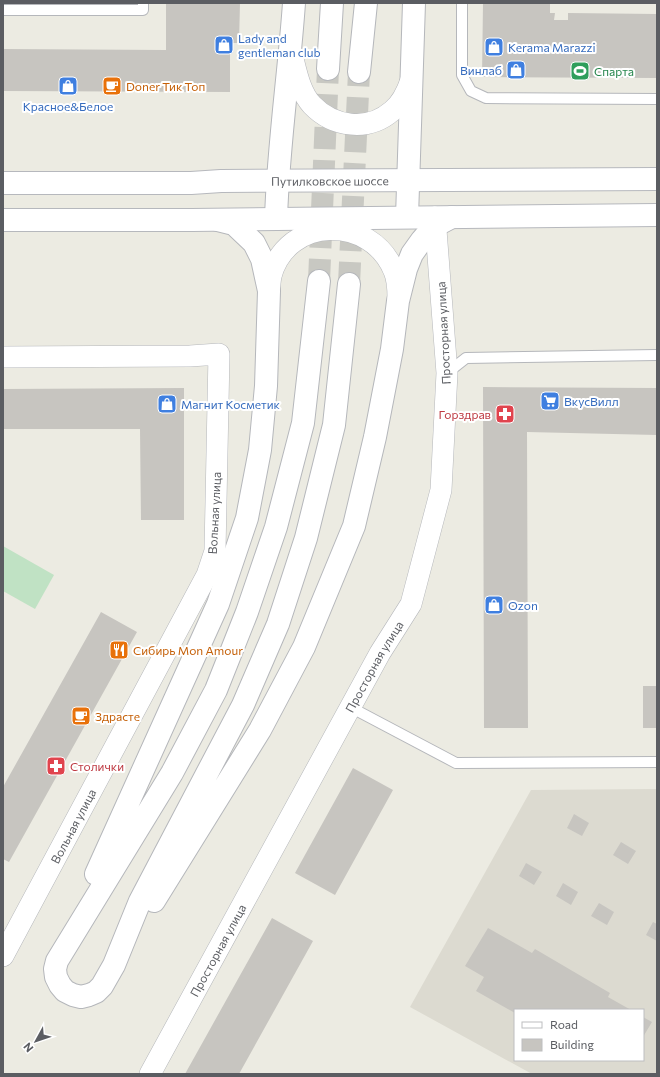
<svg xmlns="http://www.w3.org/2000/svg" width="660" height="1077" font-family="Commissioner,sans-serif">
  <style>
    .education { fill: #dcdad0; fill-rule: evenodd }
    .grass { fill: #c0e2c4 }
    .building { fill: #c7c5c0 }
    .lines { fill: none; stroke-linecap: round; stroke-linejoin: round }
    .tertiary-tunnel { stroke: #c8c8c2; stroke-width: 22; stroke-dasharray: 22 11; stroke-linecap: butt }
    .service-casing { stroke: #b5b7bb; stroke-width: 12 }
    .minor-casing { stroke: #b5b7bb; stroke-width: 22 }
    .tertiary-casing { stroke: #b5b7bb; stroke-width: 24 }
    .secondary-casing { stroke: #b6b8bd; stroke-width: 24 }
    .service { stroke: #fff; stroke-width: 10 }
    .minor { stroke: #fff; stroke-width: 21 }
    .tertiary { stroke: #fff; stroke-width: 22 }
    .secondary { stroke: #fff; stroke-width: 22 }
    .labels { text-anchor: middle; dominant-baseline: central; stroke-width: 4; stroke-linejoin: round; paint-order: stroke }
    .shop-label { font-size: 12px; fill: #366cbe; stroke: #fff; text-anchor: start }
    .leisure-label { font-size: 12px; fill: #27864d; stroke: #fff; text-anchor: start }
    .food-label { font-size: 12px; fill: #c56008; stroke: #fff; text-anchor: start }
    .street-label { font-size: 12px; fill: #5b5d62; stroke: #fff }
    .health-label { font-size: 12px; fill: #be3a42; stroke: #fff; text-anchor: end }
  </style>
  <rect width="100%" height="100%" fill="#ecebe2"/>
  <!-- education -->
  <path class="education" d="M657,789v285h-125l-122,-67 121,-217zM515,1010h128v50h-128z"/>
  <!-- grass -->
  <path class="grass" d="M3,546l51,29 -19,34 -32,-18z"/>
  <!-- building -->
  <path class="building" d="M166,3h74l-1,40h-9v49l-227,-1v-42l163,1z
    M483,3h67v10h5l-1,7h14v-7l89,1v64l-175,-1z
    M483,387l174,1v47l-130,-3 1,296h-44z
    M184,388v132h-43l-1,-91h-137v-40z
    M101,612l36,20 -128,230 -6,-3v-72z
    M643,686h14v42h-14z
    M353,768l40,22 -58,105 -40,-22z
    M574,814l15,9 -7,13 -15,-8z
    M621,842l15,9 -8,13 -15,-9z
    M526,863l16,9 -8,13 -15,-9z
    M563,883l15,9 -7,13 -15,-9z
    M599,903l15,9 -7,13 -16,-9z
    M272,918l41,23 -74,133h-54z
    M653,922l4,2v17l-11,-6z
    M488,928l44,25 3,-4 75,44 -2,4 23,13h-116v3l-39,-22 8,-14 -19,-11z
    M643,1017l9,5 -9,15z"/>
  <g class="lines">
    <!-- tertiary-tunnel -->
    <path class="tertiary-tunnel" d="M319,281l9,-212
      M349,284l10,-212"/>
    <defs>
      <path id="service" d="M462,3v72l9,16 15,7 171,1
        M3,10h140v-7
        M447,373l19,-15 191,-3
        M350,707l106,56 201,-1"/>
      <g id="minor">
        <path d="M291,51c5,18 8,40 21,54 21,22 56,27 80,6 10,-8 15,-19 19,-31"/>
        <path d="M269,291c1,-5 1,-10 2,-15 16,-60 100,-62 123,-5 4,9 4,18 4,27"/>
        <path d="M3,357l187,-1 29,-2 -4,197 -8,24 -204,381"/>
        <path id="s1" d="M150,1074l230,-421 31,-49 30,-114 6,-117 -12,-156"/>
      </g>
      <path id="tertiary" d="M328,69l4,-66
        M359,72l7,-69
        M407,217l7,-214
        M276,219c2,-72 13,-144 18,-216
        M319,281l-16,142 -27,104 -29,85 -31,78 -44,83 -115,188 -2,8 1,8 4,8 5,6 8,4 8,2 8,-2 7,-3 6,-6 12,-21 26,-64 103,-196 35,-81 28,-86 28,-113 15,-141
        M96,874l122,-270 29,-86 13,-68 6,-64 3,-95 -7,-32 -8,-16 -20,-19 -16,-4
        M154,901l106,-171 44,-83 50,-121 21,-89 17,-88 6,-48 8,-32 6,-15 10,-14 11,-13 19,-10"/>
      <g id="secondary">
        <path id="s2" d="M3,183h188l30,-2 436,-2"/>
        <path d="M3,220h189l465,-5"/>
      </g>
    </defs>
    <!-- service casing -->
    <use href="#service" class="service-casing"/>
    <!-- minor casing -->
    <use href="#minor" class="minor-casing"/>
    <!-- tertiary casing -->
    <use href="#tertiary" class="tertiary-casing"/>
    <!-- secondary casing -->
    <use href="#secondary" class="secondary-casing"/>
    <!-- service -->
    <use href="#service" class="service"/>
    <!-- minor -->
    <use href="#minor" class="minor"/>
    <!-- tertiary -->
    <use href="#tertiary" class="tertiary"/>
    <!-- secondary -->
    <use href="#secondary" class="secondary"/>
  </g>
  <!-- icons -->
  <defs>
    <symbol id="shop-square" viewBox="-11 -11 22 22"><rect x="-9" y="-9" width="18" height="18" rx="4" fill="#3f7fe0" stroke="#fff"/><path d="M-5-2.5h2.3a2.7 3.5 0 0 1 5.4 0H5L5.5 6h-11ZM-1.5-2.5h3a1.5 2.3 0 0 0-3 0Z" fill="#fff"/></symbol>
    <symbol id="stadium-square" viewBox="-11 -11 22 22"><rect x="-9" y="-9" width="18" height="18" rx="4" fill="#2e9e5b" stroke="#fff"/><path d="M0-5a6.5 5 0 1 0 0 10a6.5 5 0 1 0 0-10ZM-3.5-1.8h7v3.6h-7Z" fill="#fff"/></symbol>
    <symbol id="cafe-square" viewBox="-11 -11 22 22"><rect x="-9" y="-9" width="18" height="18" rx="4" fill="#e8710a" stroke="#fff"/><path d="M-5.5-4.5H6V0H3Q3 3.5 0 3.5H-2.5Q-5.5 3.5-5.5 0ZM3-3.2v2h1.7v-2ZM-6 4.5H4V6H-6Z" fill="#fff"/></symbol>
    <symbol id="supermarket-square" viewBox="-11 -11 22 22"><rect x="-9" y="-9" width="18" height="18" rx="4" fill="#3f7fe0" stroke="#fff"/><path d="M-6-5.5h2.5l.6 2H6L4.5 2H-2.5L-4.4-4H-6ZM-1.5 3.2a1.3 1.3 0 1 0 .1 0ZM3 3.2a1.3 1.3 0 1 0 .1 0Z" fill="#fff"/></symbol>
    <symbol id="pharmacy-square" viewBox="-11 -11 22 22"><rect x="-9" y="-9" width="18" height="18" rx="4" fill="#e0444e" stroke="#fff"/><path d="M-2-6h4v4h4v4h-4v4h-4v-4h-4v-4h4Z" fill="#fff"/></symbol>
    <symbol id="restaurant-square" viewBox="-11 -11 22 22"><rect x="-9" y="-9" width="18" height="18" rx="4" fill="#e8710a" stroke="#fff"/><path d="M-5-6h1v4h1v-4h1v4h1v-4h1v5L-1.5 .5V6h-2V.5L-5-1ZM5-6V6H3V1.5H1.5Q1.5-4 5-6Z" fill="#fff"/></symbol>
  </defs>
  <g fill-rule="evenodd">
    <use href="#shop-square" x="213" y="34" width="22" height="22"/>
    <use href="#shop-square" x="483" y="36" width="22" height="22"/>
    <use href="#shop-square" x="505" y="59" width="22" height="22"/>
    <use href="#stadium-square" x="569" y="60" width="22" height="22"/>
    <use href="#shop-square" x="57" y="75" width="22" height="22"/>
    <use href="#cafe-square" x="101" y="75" width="22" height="22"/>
    <use href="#supermarket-square" x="539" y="390" width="22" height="22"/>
    <use href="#shop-square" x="156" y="393" width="22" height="22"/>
    <use href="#pharmacy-square" x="494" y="403" width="22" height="22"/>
    <use href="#shop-square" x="483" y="594" width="22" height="22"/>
    <use href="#restaurant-square" x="108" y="639" width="22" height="22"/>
    <use href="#cafe-square" x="70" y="705" width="22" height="22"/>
    <use href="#pharmacy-square" x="45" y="755" width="22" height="22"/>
  </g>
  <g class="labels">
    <!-- shop labels -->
    <g class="shop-label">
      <text x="238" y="38">Lady and<tspan x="238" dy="14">gentleman club</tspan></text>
      <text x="508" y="47">Kerama Marazzi</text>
      <text x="502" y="70" text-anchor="end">Винлаб</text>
      <text x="68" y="106" text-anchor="middle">Красное&amp;Белое</text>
      <text x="564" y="401">ВкусВилл</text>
      <text x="181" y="404">Магнит Косметик</text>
      <text x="508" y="605">Ozon</text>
    </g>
    <!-- leisure labels -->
    <g class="leisure-label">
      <text x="594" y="71">Спарта</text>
    </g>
    <!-- food labels -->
    <g class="food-label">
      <text x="126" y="86">Doner Тик Топ</text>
      <text x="133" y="650">Сибирь Mon Amour</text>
      <text x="95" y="716">Здрасте</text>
    </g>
    <!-- street labels -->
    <g class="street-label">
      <text stroke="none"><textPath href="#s2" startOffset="327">Путилковское шоссе</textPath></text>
      <text transform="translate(443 333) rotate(-93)">Просторная улица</text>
      <text transform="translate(214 513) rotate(-87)">Вольная улица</text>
      <text stroke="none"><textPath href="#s1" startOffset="465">Просторная улица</textPath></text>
      <text transform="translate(73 826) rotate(-62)">Вольная улица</text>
      <text stroke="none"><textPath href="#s1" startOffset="141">Просторная улица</textPath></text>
    </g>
    <!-- health labels -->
    <g class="health-label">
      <text x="491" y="414">Горздрав</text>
      <text x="70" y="766" text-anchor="start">Столички</text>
    </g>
  </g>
  <!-- border -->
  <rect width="660" height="1077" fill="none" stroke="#5b5d62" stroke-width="8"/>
  <!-- legend -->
  <rect x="514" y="1009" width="130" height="52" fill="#ffffff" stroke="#bdbec0"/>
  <rect x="522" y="1022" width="20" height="6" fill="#ffffff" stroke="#bdbec0"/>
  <text x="550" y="1029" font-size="12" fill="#5b5d62">Road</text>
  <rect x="522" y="1039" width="20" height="12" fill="#c7c5c0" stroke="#bdbec0"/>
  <text x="550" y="1049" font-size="12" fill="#5b5d62">Building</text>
  <!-- north arrow -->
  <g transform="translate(36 1041) rotate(230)" stroke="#ffffff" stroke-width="3" paint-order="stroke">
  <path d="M0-3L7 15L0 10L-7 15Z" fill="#5b5d62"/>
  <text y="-6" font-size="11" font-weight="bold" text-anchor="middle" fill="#5b5d62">N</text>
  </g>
</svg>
